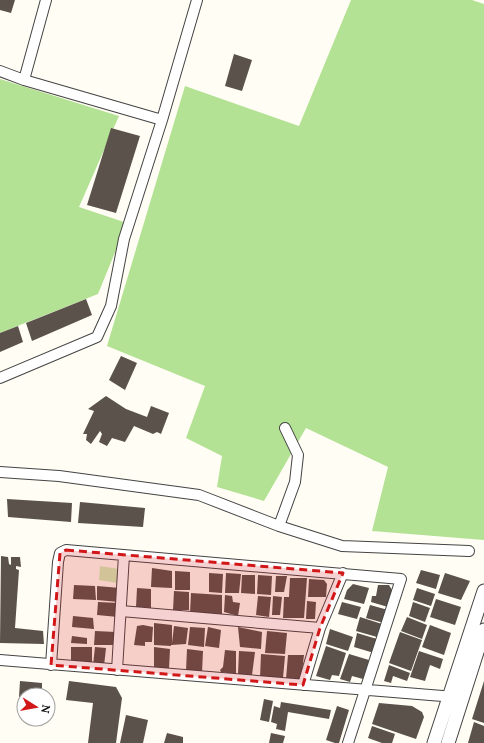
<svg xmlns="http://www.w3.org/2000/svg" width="484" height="743" font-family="Lora,serif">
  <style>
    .green { fill: #d2efb8 }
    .forest { fill: #b4e295 }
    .building { fill: #5b524b }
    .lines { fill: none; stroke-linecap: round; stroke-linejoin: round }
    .minor-casing { stroke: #444; stroke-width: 12 }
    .tertiary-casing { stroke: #444; stroke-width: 15 }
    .minor { stroke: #fff; stroke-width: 10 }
    .tertiary { stroke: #fff; stroke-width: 13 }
    .marked { fill: #d21718; fill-opacity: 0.2; stroke: #d21718; stroke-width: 3; stroke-dasharray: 8 5; stroke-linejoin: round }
  </style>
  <rect width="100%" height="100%" fill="#fffdf4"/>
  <!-- green -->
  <path class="green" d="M100,566l19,3 -2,14 -18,-3z"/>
  <!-- forest -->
  <path class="forest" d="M351,0h121l12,4v536l-112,-9 16,-64 -82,-39 -42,73 -47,-14 5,-31 -36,-18 19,-52 -98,-40 78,-260 114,40z
    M0,79l119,37 -40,91 48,16 -29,71 -98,39z"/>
  <!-- building -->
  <path class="building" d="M0,0h15l-4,13 -11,-3z
    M234,54l18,6 -10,31 -17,-5z
    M111,128l29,8 -24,77 -29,-8z
    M86,299l6,16 -60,26 -6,-18z
    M18,326l5,16 -23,10v-19z
    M121,356l16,7 -12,27 -16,-10z
    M106,396l20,13 21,8 4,-11 18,7 -8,21 -4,-2 -4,2 -19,-8 -9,16 -13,-4 -5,8 -8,-4 3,-8 -2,-3 -9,13 -5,-4 1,-6h-4l11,-23 -6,-2z
    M7,499l65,4 -1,19 -63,-5z
    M80,502l65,6 -2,19 -65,-4z
    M1,556l7,1 1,7 2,1v-8h9l1,10 -5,-1v3l3,1 -4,58 28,3 1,13 -44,-1z
    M152,568l20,3v17l-21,-1z
    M421,570l19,5 -4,14 -20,-6z
    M175,571l15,1v18h-15z
    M209,573l14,1 -1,19 -13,-1z
    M226,573l15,1 -2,19h-14z
    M445,573l25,8 -9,19 -23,-7z
    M242,575h13v19l-14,-1z
    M258,575l14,1 -1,19 -14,-1z
    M276,576h11l-3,16h-9z
    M290,578h17l-3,40h-21l1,-21h5z
    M309,579l15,1 3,4 -1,13h-18z
    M353,584l16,4 -5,16 -20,-5 3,-9z
    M74,585l21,1 1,14 -23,-1z
    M378,585h11l3,5 -4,17 -17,-5 1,-6h4z
    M97,586l23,2 -1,14 -22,-2z
    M137,588l14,1v19l-15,-1z
    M417,588l18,6 -4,12 -18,-6z
    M174,591l15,1v18h-16z
    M191,593l31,2v19l-32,-1z
    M225,595l7,1 1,6 7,1 -2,13 -14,-4z
    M258,596l13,1 -2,20 -13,-2z
    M273,596l9,1 -2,18h-8z
    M436,599l25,8 -6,18 -25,-8z
    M307,601l9,1 -1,17h-9z
    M98,602l21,1 -1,14 -21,-2z
    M342,602l19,5 -4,12 -19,-5z
    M413,602l17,6 -5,14 -16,-6z
    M370,605l18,5 -4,13 -18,-5z
    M73,616l20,2 1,11 -22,-2z
    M360,617l25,8 -3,8 -4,-1 -1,5 -21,-6z
    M407,617l20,8 -5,14 -21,-8z
    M154,623l18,2v18l2,-17 14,2 -2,16 -15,1v1l-17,-1z
    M143,625l10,2 -1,15h-7v4l-11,-1 3,-19z
    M430,625l21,8 -7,22 -22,-8z
    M190,627l15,1 -1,19 -16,-2z
    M208,627l13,3 -2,18 -14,-2z
    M238,627l24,5 -1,17 -21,-2z
    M330,629l23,8 -5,14 -22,-7z
    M95,631l21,1 -1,13h-21z
    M267,631l20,2 -2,21 -20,-1z
    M400,632l22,8 -11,31 -22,-8z
    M357,633l20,6 -3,14 -20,-6z
    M72,636l15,2v6l-16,-1z
    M326,646l20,7 -7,23 -7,-1 -2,5 -14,-4z
    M71,647h21v15h-21z
    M95,647l11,1 -2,18 -11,-1z
    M154,647l16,2 -1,20 -15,-1z
    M187,649l16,2 -1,22 -16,-2z
    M225,650l11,1v23l-15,-2 -1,-2 3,-3z
    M239,651l16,1 -3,23 -14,-1z
    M419,651l24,8 -3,10 -10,-4 -5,16 -15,-4z
    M261,654l24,2 -2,22h-23z
    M349,654l20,6 -6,19 -11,-3 -2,6 -10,-3z
    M288,655h16l-3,25 -15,-1z
    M389,665l21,8 -3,8 -14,-5 -2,7 -7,-2z
    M20,681l22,2v12l-23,2z
    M69,681l47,6 6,11 -6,45h-28l5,-40 -27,-3z
    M484,681v42l-12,-4z
    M264,699l9,2 -4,21 -9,-2z
    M281,702l50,8 -2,9 -41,-7 -3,19 -9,-2 1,-5 -6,-2 3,-16 6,2z
    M379,703l33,3 10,6 2,5 -8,22 -44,-15z
    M337,706l12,4 -10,33h-4l-9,-3z
    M126,715l22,5 -5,23h-23z
    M474,722l10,4v17h-16z
    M372,726l23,8 -3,9h-10l-14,-5z
    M167,733l16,4v6h-19z
    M271,733l14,3 -2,7h-14z"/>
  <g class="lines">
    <defs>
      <path id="minor" d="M46,0l-22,80 138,40 35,-120
        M0,71l24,9
        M0,378l97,-41 14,-31 13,-67 38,-119
        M0,472l59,4 140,19 80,31 63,20 127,5
        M279,526l16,-44 3,-27 -13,-27
        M121,611l199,17 -17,57
        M320,628l23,-55
        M0,660l455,37
        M51,665l7,-103 2,-9 6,-3 335,29 -53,164
        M117,670l7,-115"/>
      <path id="tertiary" d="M434,743l50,-152
        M448,743l36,-113"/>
    </defs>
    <!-- minor casing -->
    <use href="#minor" class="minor-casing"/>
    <!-- tertiary casing -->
    <use href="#tertiary" class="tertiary-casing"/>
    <!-- minor -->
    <use href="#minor" class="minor"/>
    <!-- tertiary -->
    <use href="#tertiary" class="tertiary"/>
  </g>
  <!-- marked area -->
  <path class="marked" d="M66,550l277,23 -23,55 -17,57 -252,-20 9,-112z"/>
  <!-- north arrow -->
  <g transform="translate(36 707) rotate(101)"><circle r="19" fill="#ffffff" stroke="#a0a0a0"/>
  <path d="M0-3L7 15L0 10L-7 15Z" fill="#d21718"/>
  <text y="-6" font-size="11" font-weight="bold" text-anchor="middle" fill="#111111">N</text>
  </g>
</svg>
